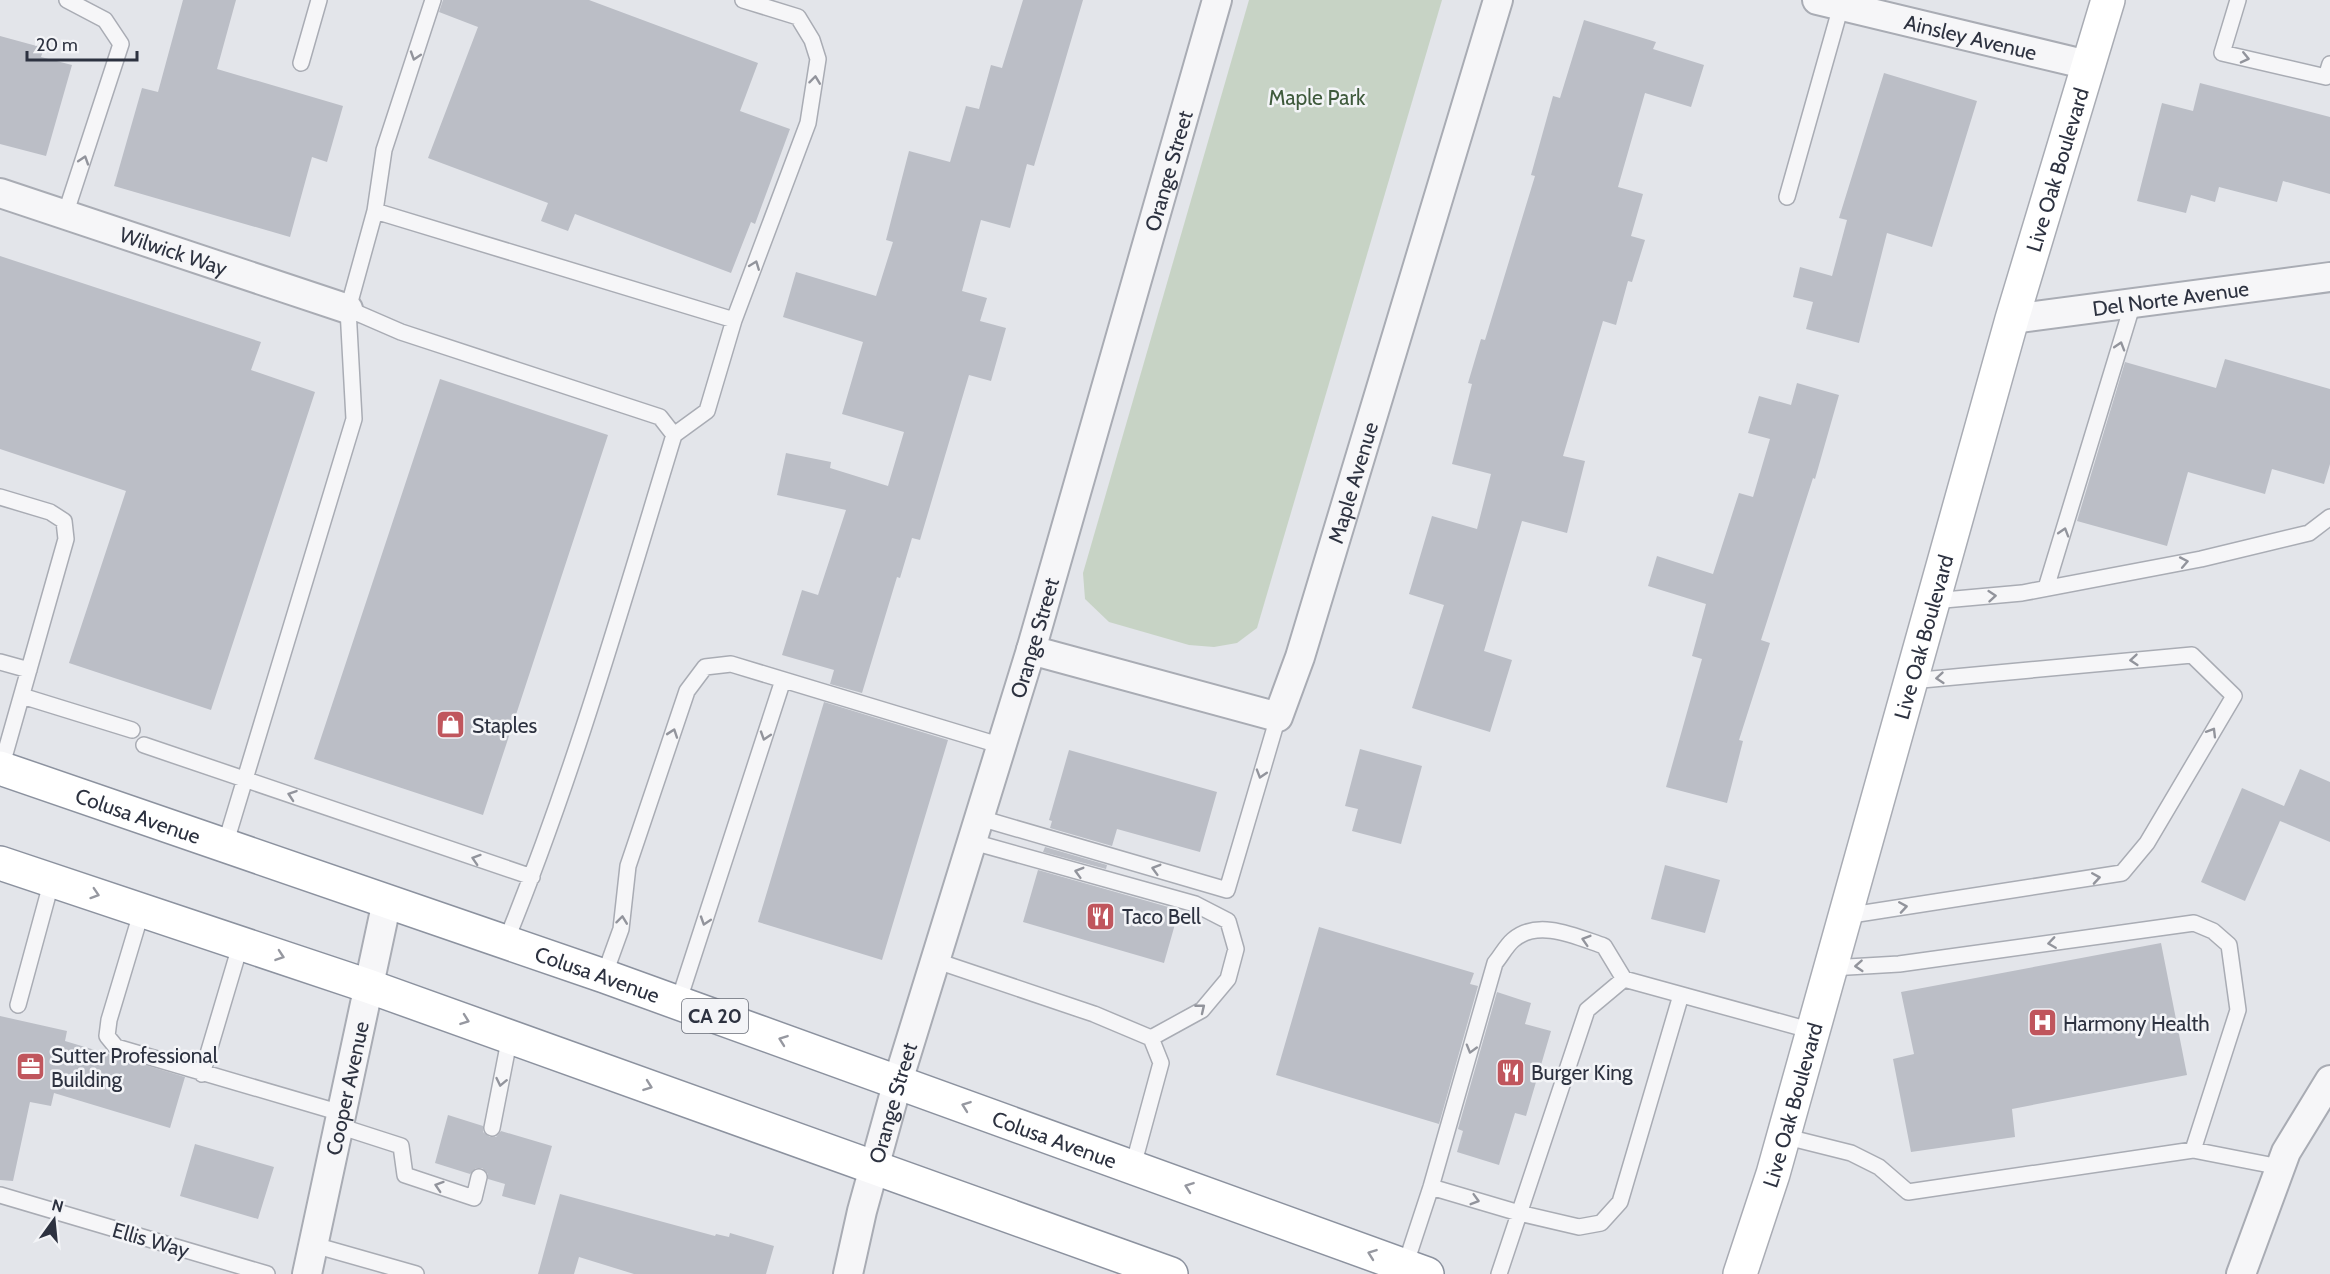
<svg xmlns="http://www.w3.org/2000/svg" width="2330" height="1274" font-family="Cabin,sans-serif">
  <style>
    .green { fill: #c7d3c5 }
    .building { fill: #bbbec6 }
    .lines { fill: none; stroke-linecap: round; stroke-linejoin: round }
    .lane-casing { stroke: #a9acb4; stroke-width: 18 }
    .street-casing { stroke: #a9acb4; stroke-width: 32 }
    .secondary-casing { stroke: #a9acb4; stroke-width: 36 }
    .highway-casing { stroke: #8c929f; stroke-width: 36 }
    .lane { stroke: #f6f6f8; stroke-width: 15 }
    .street { stroke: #f6f6f8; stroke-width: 28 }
    .secondary { stroke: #fff; stroke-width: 33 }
    .highway { stroke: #fff; stroke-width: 33 }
    .oneway { stroke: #92949c }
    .oneway2 { stroke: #9698a0 }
    .labels { text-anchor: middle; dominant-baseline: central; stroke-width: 5; stroke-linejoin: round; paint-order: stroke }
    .shield { fill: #f3f4f7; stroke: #686c77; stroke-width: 1.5 }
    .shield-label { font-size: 20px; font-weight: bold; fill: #2d3240 }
    .street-label { font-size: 21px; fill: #2d3240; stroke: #f3f4f7 }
    .park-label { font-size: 21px; fill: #3f5a3c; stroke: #f3f4f7 }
    .poi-label { font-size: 21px; fill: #2d3240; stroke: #f3f4f7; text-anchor: start }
  </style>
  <rect width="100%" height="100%" fill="#e3e5ea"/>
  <!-- green -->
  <path class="green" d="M1249,0h193l-185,628 -20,15 -23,4 -25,-2 -80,-23 -24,-23 -2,-26z"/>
  <!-- building -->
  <path class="building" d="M183,0h53l-19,69 126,37 -16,56 -15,-5 -22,80 -176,-51 28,-98 16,4z
    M443,0h146l169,63 -18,48 50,18 -35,95 -4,-2 -20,51 -156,-59 -7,17 -27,-10 7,-18 -120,-45 50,-131 -39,-15z
    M1023,0h60l-49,166 -7,-2 -17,64 -29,-8 -19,71 25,7 -7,23 26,7 -15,53 -22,-6 -49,165 -8,-2 -12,40 -3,-1 -35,116 -32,-9 4,-14 -52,-15 20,-65 16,5 28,-85 -69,-15 9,-42 45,9 -1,6 58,18 16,-54 -62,-18 21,-72 -80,-25 13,-45 80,24 17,-54 -7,-2 23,-89 41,11 16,-56 13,3 12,-44 11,3z
    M1584,20l72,22 -3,7 51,16 -13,42 -46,-14 -27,94 25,7 -12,42 14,4 -13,42 -4,-1 -12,44 -13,-4 -40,135 22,5 -18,72 -45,-12 -38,130 28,9 -22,72 -78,-24 32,-103 -35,-11 23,-78 45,13 14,-55 -39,-10 20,-80 -4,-1 13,-44 4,1 50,-164 -4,-1 22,-79 7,2z
    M0,36l44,12 -3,9 31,8 -26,91 -46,-12z
    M1884,73l93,28 -45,146 -45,-14 -28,110 -53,-14 7,-27 -20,-5 7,-30 32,9 15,-56 -8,-2z
    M2200,83l130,34v77l-47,-13 -6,21 -58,-15 -4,15 -24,-7 -5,18 -49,-12 25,-98 31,8z
    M0,256l261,86 -10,28 64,22 -104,318 -142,-47 57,-172 -126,-42z
    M2225,359l105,30v75l-6,20 -52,-15 -7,25 -77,-22 -21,74 -90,-25 48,-159 91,26z
    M440,379l168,56 -125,380 -169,-56z
    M1797,383l42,12 -24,84 -2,-1 -52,162 9,3 -31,97 4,1 -16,62 -61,-16 36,-128 -10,-3 14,-52 -58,-18 9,-30 56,18 26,-81 14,4 17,-58 -22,-6 11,-37 32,9z
    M824,702l124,38 -66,220 -124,-38z
    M1360,749l62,17 -21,78 -49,-13 6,-22 -13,-3z
    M1069,750l148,42 -17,60 -83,-23 -5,17 -62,-18 2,-7 -3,-1z
    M2300,769l30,13v60l-50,-21 -35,80 -44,-19 41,-94 42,18z
    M1045,847l62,18 -1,4 -63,-17z
    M1665,865l55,15 -15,53 -54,-14z
    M1038,870l141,40 -15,53 -141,-41z
    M1319,927l155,46 -4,11 8,2 -39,138 -163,-49z
    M2161,943l26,132 -175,34 3,28 -104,15 -18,-93 21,-5 -13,-62z
    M1497,992l34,11 -6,21 26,7 -25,85 -11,-3 -16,52 -42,-13 6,-21 -5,-2z
    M0,1016l67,15 -2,10 120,36 -15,51 -116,-35 -3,13 -21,-4 -17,79 -13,-1z
    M448,1115l35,11v6l7,5h6l5,-6 51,15 -17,59 -33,-9 3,-12 -17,-5v-5l-6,-6h-6l-6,6 -35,-11z
    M195,1144l79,23 -16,52 -78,-23z
    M560,1194l155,42 1,-2 13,3 1,-4 44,13 -8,28h-132l-55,-17 -5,17h-36z"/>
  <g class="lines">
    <defs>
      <path id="lane" d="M2238,0l-16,53 104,24 4,-13
        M301,63l18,-63
        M1787,197l54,-191
        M375,211l9,-61 49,-150
        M65,215l56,-171 -16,-24 -38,-20
        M348,309l53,23 259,85 14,18c-52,170 -101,342 -168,506
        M734,320l74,-197 10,-64 -6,-19 -14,-23 -55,-17
        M0,497l50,15 14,9 2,18 -65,229
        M2046,588l87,-285
        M1933,601l89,-8 179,-34 108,-26 21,-16
        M0,662l29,8
        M22,696l110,34
        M144,745l388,132
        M980,818l247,72 51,-173
        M973,842l222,62 33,17 8,28 -8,30 -26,31 -51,28
        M225,845l129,-426 -6,-110 27,-98 359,109 -27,91 -33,24
        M142,910l-33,110 -2,16 9,11 225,66
        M1845,916l277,-43 25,-30 87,-147 -42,-41 -281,26
        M937,961l157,53 57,24 10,25 -28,103
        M1831,968l68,-4 295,-41 19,8 16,14 9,65 -45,140
        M604,976l17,-47 7,-63 59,-175 18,-24 26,-3 271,82
        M678,1003l105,-323
        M18,1005l34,-125
        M202,1074l39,-131
        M339,1126l62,20 4,29 69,23 5,-21
        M492,1128l18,-92
        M1783,1136l68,17 28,14 29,25 285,-42 87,17
        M1431,1187l88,26 60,14 22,-4 19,-21 61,-207
        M0,1195l267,79
        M314,1245l102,29
        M1405,1266l26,-79 64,-224c6,-7 11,-17 18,-23 25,-22 64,-3 91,6l20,33
        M1499,1274l88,-264 37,-31 189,52"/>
      <g id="street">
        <path id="s1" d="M1817,0l271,65"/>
        <path id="s2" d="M0,193l348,116"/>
        <path id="s3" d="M2012,319l318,-42"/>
        <path id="s4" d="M1031,650l247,67 22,-60 198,-657"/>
        <path id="s5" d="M307,1274l80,-373"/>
        <path id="s6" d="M848,1274l14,-63 36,-130 133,-431 186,-650"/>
        <path d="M2241,1274l45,-122 44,-72"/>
      </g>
      <g id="secondary">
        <path id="s7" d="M1740,1274l33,-100 239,-855 96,-319"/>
      </g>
      <g id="highway">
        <path id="s8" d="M0,768l604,208 823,298"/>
        <path d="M0,863l368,123 803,288"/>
      </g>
    </defs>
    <!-- lane casing -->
    <use href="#lane" class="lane-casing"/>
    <!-- street casing -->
    <use href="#street" class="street-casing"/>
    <!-- secondary casing -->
    <use href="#secondary" class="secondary-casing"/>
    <!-- highway casing -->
    <use href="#highway" class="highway-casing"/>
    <!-- lane -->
    <use href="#lane" class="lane"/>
    <!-- street -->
    <use href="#street" class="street"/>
    <!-- secondary -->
    <use href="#secondary" class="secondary"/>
    <!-- highway -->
    <use href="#highway" class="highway"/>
  </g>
  <!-- one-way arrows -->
  <defs><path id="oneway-chevron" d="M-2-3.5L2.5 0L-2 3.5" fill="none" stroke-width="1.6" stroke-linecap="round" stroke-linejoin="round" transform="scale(1.5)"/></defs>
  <g class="oneway">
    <use href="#oneway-chevron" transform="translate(415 56) rotate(108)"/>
    <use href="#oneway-chevron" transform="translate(2245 58) rotate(13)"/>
    <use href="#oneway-chevron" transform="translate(815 80) rotate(-83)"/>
    <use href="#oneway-chevron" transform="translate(84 160) rotate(-72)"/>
    <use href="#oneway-chevron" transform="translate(755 265) rotate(-69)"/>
    <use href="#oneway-chevron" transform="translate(2120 346) rotate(-73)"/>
    <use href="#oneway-chevron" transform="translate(2064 532) rotate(-73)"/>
    <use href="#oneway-chevron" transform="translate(2184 562) rotate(-11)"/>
    <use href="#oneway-chevron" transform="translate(1992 596) rotate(-5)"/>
    <use href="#oneway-chevron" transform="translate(2134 660) rotate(175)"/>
    <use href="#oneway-chevron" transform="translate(1940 678) rotate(175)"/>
    <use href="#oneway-chevron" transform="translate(2212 732) rotate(-59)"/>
    <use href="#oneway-chevron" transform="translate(673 733) rotate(-71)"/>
    <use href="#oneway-chevron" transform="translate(765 736) rotate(108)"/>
    <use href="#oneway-chevron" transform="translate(1261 774) rotate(107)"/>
    <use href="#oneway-chevron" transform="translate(292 795) rotate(-161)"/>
    <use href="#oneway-chevron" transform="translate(476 859) rotate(-162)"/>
    <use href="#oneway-chevron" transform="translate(1156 869) rotate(-164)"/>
    <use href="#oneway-chevron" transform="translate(1079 872) rotate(-164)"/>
    <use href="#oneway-chevron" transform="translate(2096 878) rotate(-9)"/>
    <use href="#oneway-chevron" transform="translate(1903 907) rotate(-9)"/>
    <use href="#oneway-chevron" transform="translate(622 920) rotate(-83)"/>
    <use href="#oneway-chevron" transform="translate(705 921) rotate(108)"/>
    <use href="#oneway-chevron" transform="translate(1586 940) rotate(-163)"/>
    <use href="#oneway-chevron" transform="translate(2052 943) rotate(172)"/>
    <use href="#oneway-chevron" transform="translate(1859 966) rotate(176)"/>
    <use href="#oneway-chevron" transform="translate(1201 1008) rotate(-39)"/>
    <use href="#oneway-chevron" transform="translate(1471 1049) rotate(106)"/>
    <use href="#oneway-chevron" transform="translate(501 1082) rotate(102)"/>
    <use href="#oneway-chevron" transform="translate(439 1186) rotate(-162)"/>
    <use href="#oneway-chevron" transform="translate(1475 1200) rotate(16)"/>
  </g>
  <g class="oneway2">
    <use href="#oneway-chevron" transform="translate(95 894) rotate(18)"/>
    <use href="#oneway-chevron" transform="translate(280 956) rotate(19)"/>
    <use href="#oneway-chevron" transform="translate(465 1020) rotate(20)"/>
    <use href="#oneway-chevron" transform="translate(783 1040) rotate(-160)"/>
    <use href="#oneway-chevron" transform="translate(648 1086) rotate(20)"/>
    <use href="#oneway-chevron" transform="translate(966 1106) rotate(-160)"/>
    <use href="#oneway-chevron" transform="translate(1189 1187) rotate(-160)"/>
    <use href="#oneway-chevron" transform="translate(1372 1254) rotate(-160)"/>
  </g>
  <!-- icons -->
  <defs>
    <symbol id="shop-square" viewBox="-11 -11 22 22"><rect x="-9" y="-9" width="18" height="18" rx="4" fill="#c0565d" stroke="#f3f4f7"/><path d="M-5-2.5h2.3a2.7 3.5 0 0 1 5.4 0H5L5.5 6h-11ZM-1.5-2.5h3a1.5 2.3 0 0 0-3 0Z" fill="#fff"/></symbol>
    <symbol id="restaurant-square" viewBox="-11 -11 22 22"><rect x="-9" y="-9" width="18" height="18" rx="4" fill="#c0565d" stroke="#f3f4f7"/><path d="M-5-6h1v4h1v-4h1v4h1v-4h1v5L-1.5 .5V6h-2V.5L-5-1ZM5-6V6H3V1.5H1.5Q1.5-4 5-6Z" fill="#fff"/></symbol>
    <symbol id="hospital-square" viewBox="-11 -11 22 22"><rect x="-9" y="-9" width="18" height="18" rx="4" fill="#c0565d" stroke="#f3f4f7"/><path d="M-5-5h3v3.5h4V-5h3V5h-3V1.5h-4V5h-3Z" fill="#fff"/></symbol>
    <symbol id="office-square" viewBox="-11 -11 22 22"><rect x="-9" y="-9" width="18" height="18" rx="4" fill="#c0565d" stroke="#f3f4f7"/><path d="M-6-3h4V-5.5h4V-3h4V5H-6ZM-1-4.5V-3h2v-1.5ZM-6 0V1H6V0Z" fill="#fff"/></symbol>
  </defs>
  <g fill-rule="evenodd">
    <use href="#shop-square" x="434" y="708" width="33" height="33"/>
    <use href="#restaurant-square" x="1084" y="900" width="33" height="33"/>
    <use href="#hospital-square" x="2026" y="1006" width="33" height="33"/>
    <use href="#office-square" x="14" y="1050" width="33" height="33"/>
    <use href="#restaurant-square" x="1494" y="1056" width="33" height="33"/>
  </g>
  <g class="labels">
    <!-- shield labels -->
    <rect class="shield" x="682" y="999" width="66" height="34" rx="4.5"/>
    <g class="shield-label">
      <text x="715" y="1016">CA 20</text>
    </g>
    <!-- street labels -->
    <g class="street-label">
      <text stroke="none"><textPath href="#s1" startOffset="158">Ainsley Avenue</textPath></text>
      <text stroke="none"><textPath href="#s7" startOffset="1149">Live Oak Boulevard</textPath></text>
      <text stroke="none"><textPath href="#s6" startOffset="1149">Orange Street</textPath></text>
      <text stroke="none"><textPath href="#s2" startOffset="183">Wilwick Way</textPath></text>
      <text stroke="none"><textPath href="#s3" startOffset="160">Del Norte Avenue</textPath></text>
      <text stroke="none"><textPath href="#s4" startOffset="502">Maple Avenue</textPath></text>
      <text stroke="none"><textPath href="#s7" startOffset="663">Live Oak Boulevard</textPath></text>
      <text stroke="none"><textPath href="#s6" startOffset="663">Orange Street</textPath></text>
      <text stroke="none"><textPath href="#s8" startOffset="146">Colusa Avenue</textPath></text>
      <text stroke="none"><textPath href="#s8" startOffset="632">Colusa Avenue</textPath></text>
      <text stroke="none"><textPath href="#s5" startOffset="190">Cooper Avenue</textPath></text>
      <text stroke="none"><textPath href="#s6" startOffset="177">Orange Street</textPath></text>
      <text stroke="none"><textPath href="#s7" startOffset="177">Live Oak Boulevard</textPath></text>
      <text stroke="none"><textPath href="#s8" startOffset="1118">Colusa Avenue</textPath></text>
      <text transform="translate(151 1240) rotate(16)">Ellis Way</text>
    </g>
    <!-- park labels -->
    <g class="park-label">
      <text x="1317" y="97">Maple Park</text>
    </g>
    <!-- poi labels -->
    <g class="poi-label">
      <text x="472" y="725">Staples</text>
      <text x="1122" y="916">Taco Bell</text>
      <text x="2063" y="1023">Harmony Health</text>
      <text x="51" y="1055">Sutter Professional<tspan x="51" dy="24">Building</tspan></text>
      <text x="1531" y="1072">Burger King</text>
    </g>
  </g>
  <!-- north arrow -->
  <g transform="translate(54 1220) rotate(15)" stroke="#f3f4f7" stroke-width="4.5" paint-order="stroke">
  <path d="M0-4.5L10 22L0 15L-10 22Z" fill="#2d3240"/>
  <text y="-9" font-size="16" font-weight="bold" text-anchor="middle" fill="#2d3240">N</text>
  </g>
  <!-- scale -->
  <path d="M27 51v9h110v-9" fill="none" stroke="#2d3240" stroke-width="3"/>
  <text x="36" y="51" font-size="18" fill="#2d3240" stroke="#f3f4f7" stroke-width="4.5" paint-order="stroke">20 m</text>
</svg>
